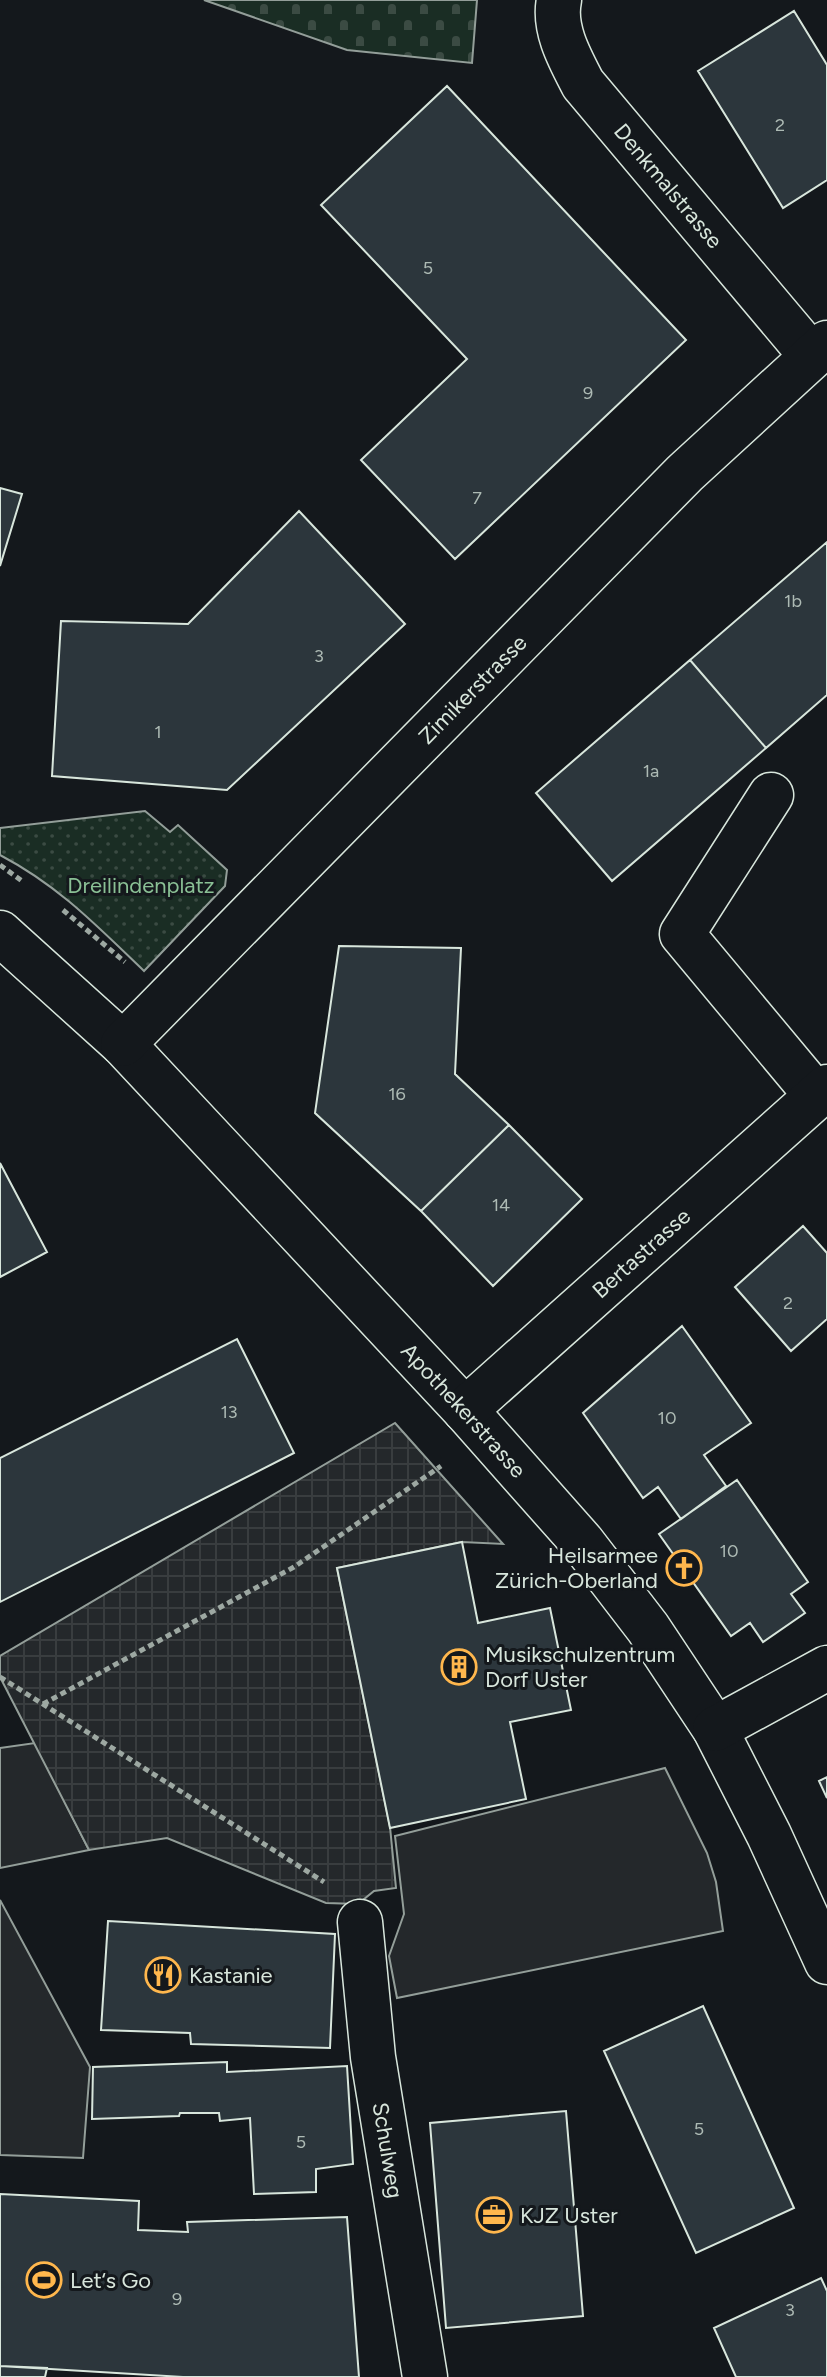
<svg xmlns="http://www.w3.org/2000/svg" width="827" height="2377" font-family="Figtree,sans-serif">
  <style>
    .cemetery { fill: url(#cemetery-stones); stroke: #939e99; stroke-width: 2 }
    .park { fill: url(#park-dots); stroke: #939e99; stroke-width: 2 }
    .parking { fill: #24282b; stroke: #939e99; stroke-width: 2 }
    .plaza { fill: url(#plaza-grid); stroke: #939e99; stroke-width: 2 }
    .building { fill: #2c363c; stroke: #d8e6dc; stroke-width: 2 }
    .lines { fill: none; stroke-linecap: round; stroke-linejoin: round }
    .minor-casing { stroke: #d8e6dc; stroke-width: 47 }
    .path { stroke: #9da8a2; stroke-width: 5; stroke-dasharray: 6 4; stroke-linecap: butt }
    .minor { stroke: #14181c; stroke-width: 44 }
    .labels { text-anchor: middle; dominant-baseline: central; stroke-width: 6; stroke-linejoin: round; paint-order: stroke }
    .number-label { font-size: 18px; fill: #adbab4 }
    .street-label { font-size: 22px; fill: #d8e6dc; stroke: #14181c }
    .park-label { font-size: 22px; fill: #8ac095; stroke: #14181c }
    .poi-label { font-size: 22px; fill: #d8e6dc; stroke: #14181c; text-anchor: start }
  </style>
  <defs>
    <pattern id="cemetery-stones" width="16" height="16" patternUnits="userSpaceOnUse" patternTransform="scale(2)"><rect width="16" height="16" fill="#1a2d24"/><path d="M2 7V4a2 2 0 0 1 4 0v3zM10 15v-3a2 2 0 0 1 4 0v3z" fill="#3b4b43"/></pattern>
    <pattern id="park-dots" width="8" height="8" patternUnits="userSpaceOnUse" patternTransform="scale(2)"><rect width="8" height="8" fill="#1a2d24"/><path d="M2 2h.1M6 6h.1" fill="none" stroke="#3b4b43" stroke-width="1.8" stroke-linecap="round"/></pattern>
    <pattern id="plaza-grid" width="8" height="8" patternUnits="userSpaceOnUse" patternTransform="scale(2)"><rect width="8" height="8" fill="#24282b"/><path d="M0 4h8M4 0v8" fill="none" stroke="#393d3f"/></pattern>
  </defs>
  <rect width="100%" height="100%" fill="#14181c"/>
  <!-- cemetery -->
  <path class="cemetery" d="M204,0h273l-5,63 -125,-13z"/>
  <!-- park -->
  <path class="park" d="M145,811l25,21 8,-7 49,45 -2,16 -81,85c-47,-45 -85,-85 -144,-116v-27z"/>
  <!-- parking -->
  <path class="parking" d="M35,1743l54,107 -89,18v-120z
    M665,1768l42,85 9,29 7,49 -326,67 -8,-42 15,-42 -9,-78z
    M0,1900l90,167 -7,91 -83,-3z"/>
  <!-- plaza -->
  <path class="plaza" d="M395,1423l108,121 -41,-2 -125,26 53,259 6,61 -22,3 -16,13 -32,-1 -159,-65 -78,12 -89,-173v-21z"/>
  <!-- building -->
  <path class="building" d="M794,11l33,54v115l-44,28 -85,-137z
    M447,86l239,254 -231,219 -94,-99 106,-101 -146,-154z
    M0,488l22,6 -22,72z
    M299,511l106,113 -178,166 -175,-14 9,-155 127,3z
    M827,542v153l-61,53 -76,-88z
    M690,660l76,88 -154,133 -76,-88z
    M339,946l122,2 -6,126 54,51 -88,86 -106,-98z
    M509,1125l73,74 -89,87 -72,-75z
    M0,1163l47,89 -47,25z
    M803,1226l24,27v66l-36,32 -56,-64z
    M682,1326l69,97 -47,32 22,31 -45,33 -23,-32 -15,11 -60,-85z
    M237,1339l57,114 -294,149v-144z
    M737,1480l71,102 -17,12 14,19 -42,29 -13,-19 -19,13 -72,-102z
    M462,1542l16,81 72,-15 21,102 -61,12 16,77 -136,29 -53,-260z
    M827,1777v21l-8,-17z
    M108,1921l227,13 -5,114 -139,-4 -1,-11 -89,-3z
    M703,2006l91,202 -98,45 -92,-202z
    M227,2062v10l120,-6 6,98 -37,5v23l-62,2 -4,-76 -30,3 -1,-8h-39l-1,3 -87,3 1,-52z
    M566,2111l17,205 -137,12 -16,-205z
    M0,2194l139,7 -1,29 50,2 -1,-10 160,-5 12,160h-176l-183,-11z
    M821,2278l6,13v86h-91l-22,-49z
    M0,2366l47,2 -2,9h-45z"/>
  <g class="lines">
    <defs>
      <g id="minor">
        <path id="s1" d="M559,0c-6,29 11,59 24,84l228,271"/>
        <path d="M771,795l-89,139 135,162"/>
        <path id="s2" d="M0,933l123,111 342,366 117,132 66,86 67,101 54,106 58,127"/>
        <path id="s3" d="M123,1044l562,-571 142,-130"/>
        <path id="s4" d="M465,1410l362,-323"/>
        <path d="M715,1729l112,-61"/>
        <path id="s5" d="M360,1922l13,135 52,320"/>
      </g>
    </defs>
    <!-- minor casing -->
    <use href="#minor" class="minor-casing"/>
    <!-- path -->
    <path class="path" d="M0,865l22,16
      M63,910l62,52
      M0,1677l324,205
      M43,1704l251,-137 147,-101"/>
    <!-- minor -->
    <use href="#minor" class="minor"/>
  </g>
  <!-- icons -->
  <defs>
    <symbol id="church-ring" viewBox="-11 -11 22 22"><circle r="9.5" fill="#14181c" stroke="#ffb74d" stroke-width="1.5"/><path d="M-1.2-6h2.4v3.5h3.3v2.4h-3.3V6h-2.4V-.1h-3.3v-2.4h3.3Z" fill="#ffb74d"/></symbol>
    <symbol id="building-ring" viewBox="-11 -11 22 22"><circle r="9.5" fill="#14181c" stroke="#ffb74d" stroke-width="1.5"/><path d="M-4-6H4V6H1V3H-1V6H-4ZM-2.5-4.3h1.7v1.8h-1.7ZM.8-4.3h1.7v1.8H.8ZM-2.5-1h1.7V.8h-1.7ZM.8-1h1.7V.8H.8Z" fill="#ffb74d"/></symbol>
    <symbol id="restaurant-ring" viewBox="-11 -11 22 22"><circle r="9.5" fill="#14181c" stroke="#ffb74d" stroke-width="1.5"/><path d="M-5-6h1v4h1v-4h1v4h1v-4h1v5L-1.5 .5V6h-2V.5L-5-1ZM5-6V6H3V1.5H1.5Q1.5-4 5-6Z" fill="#ffb74d"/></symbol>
    <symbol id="office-ring" viewBox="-11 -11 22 22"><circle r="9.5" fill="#14181c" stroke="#ffb74d" stroke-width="1.5"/><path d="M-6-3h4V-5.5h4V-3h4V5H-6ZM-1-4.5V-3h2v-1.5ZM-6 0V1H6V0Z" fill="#ffb74d"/></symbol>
    <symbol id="stadium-ring" viewBox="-11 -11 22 22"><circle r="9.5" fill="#14181c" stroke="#ffb74d" stroke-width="1.5"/><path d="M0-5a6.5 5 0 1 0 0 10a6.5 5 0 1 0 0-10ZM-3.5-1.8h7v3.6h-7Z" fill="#ffb74d"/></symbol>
  </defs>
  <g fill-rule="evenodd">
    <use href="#church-ring" x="664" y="1548" width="40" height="40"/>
    <use href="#building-ring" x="439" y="1647" width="40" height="40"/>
    <use href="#restaurant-ring" x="143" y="1955" width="40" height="40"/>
    <use href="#office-ring" x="474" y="2195" width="40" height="40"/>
    <use href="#stadium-ring" x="24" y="2260" width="40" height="40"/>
  </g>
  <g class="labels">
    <!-- number labels -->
    <g class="number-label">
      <text x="780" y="125">2</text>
      <text x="428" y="268">5</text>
      <text x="588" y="393">9</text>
      <text x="477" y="498">7</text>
      <text x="793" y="601">1b</text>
      <text x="319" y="656">3</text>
      <text x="158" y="732">1</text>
      <text x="651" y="771">1a</text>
      <text x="397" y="1094">16</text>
      <text x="501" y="1205">14</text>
      <text x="788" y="1303">2</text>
      <text x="229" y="1412">13</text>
      <text x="667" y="1418">10</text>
      <text x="729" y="1551">10</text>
      <text x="699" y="2129">5</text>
      <text x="301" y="2142">5</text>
      <text x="177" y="2299">9</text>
      <text x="790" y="2310">3</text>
    </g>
    <!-- street labels -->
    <g class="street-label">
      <text stroke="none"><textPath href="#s1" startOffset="222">Denkmalstrasse</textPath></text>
      <text stroke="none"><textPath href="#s3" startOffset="498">Zimikerstrasse</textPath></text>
      <text stroke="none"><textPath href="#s4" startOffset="236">Bertastrasse</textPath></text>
      <text stroke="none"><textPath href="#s2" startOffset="666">Apothekerstrasse</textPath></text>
      <text stroke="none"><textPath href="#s5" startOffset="230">Schulweg</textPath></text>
    </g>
    <!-- park labels -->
    <g class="park-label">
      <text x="141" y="885">Dreilindenplatz</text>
    </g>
    <!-- poi labels -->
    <g class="poi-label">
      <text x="658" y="1555" text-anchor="end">Heilsarmee<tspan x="658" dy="25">Zürich-Oberland</tspan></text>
      <text x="485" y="1654">Musikschulzentrum<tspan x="485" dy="25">Dorf Uster</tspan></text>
      <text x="189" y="1975">Kastanie</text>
      <text x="520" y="2215">KJZ Uster</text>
      <text x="70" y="2280">Let‘s Go</text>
    </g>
  </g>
</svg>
